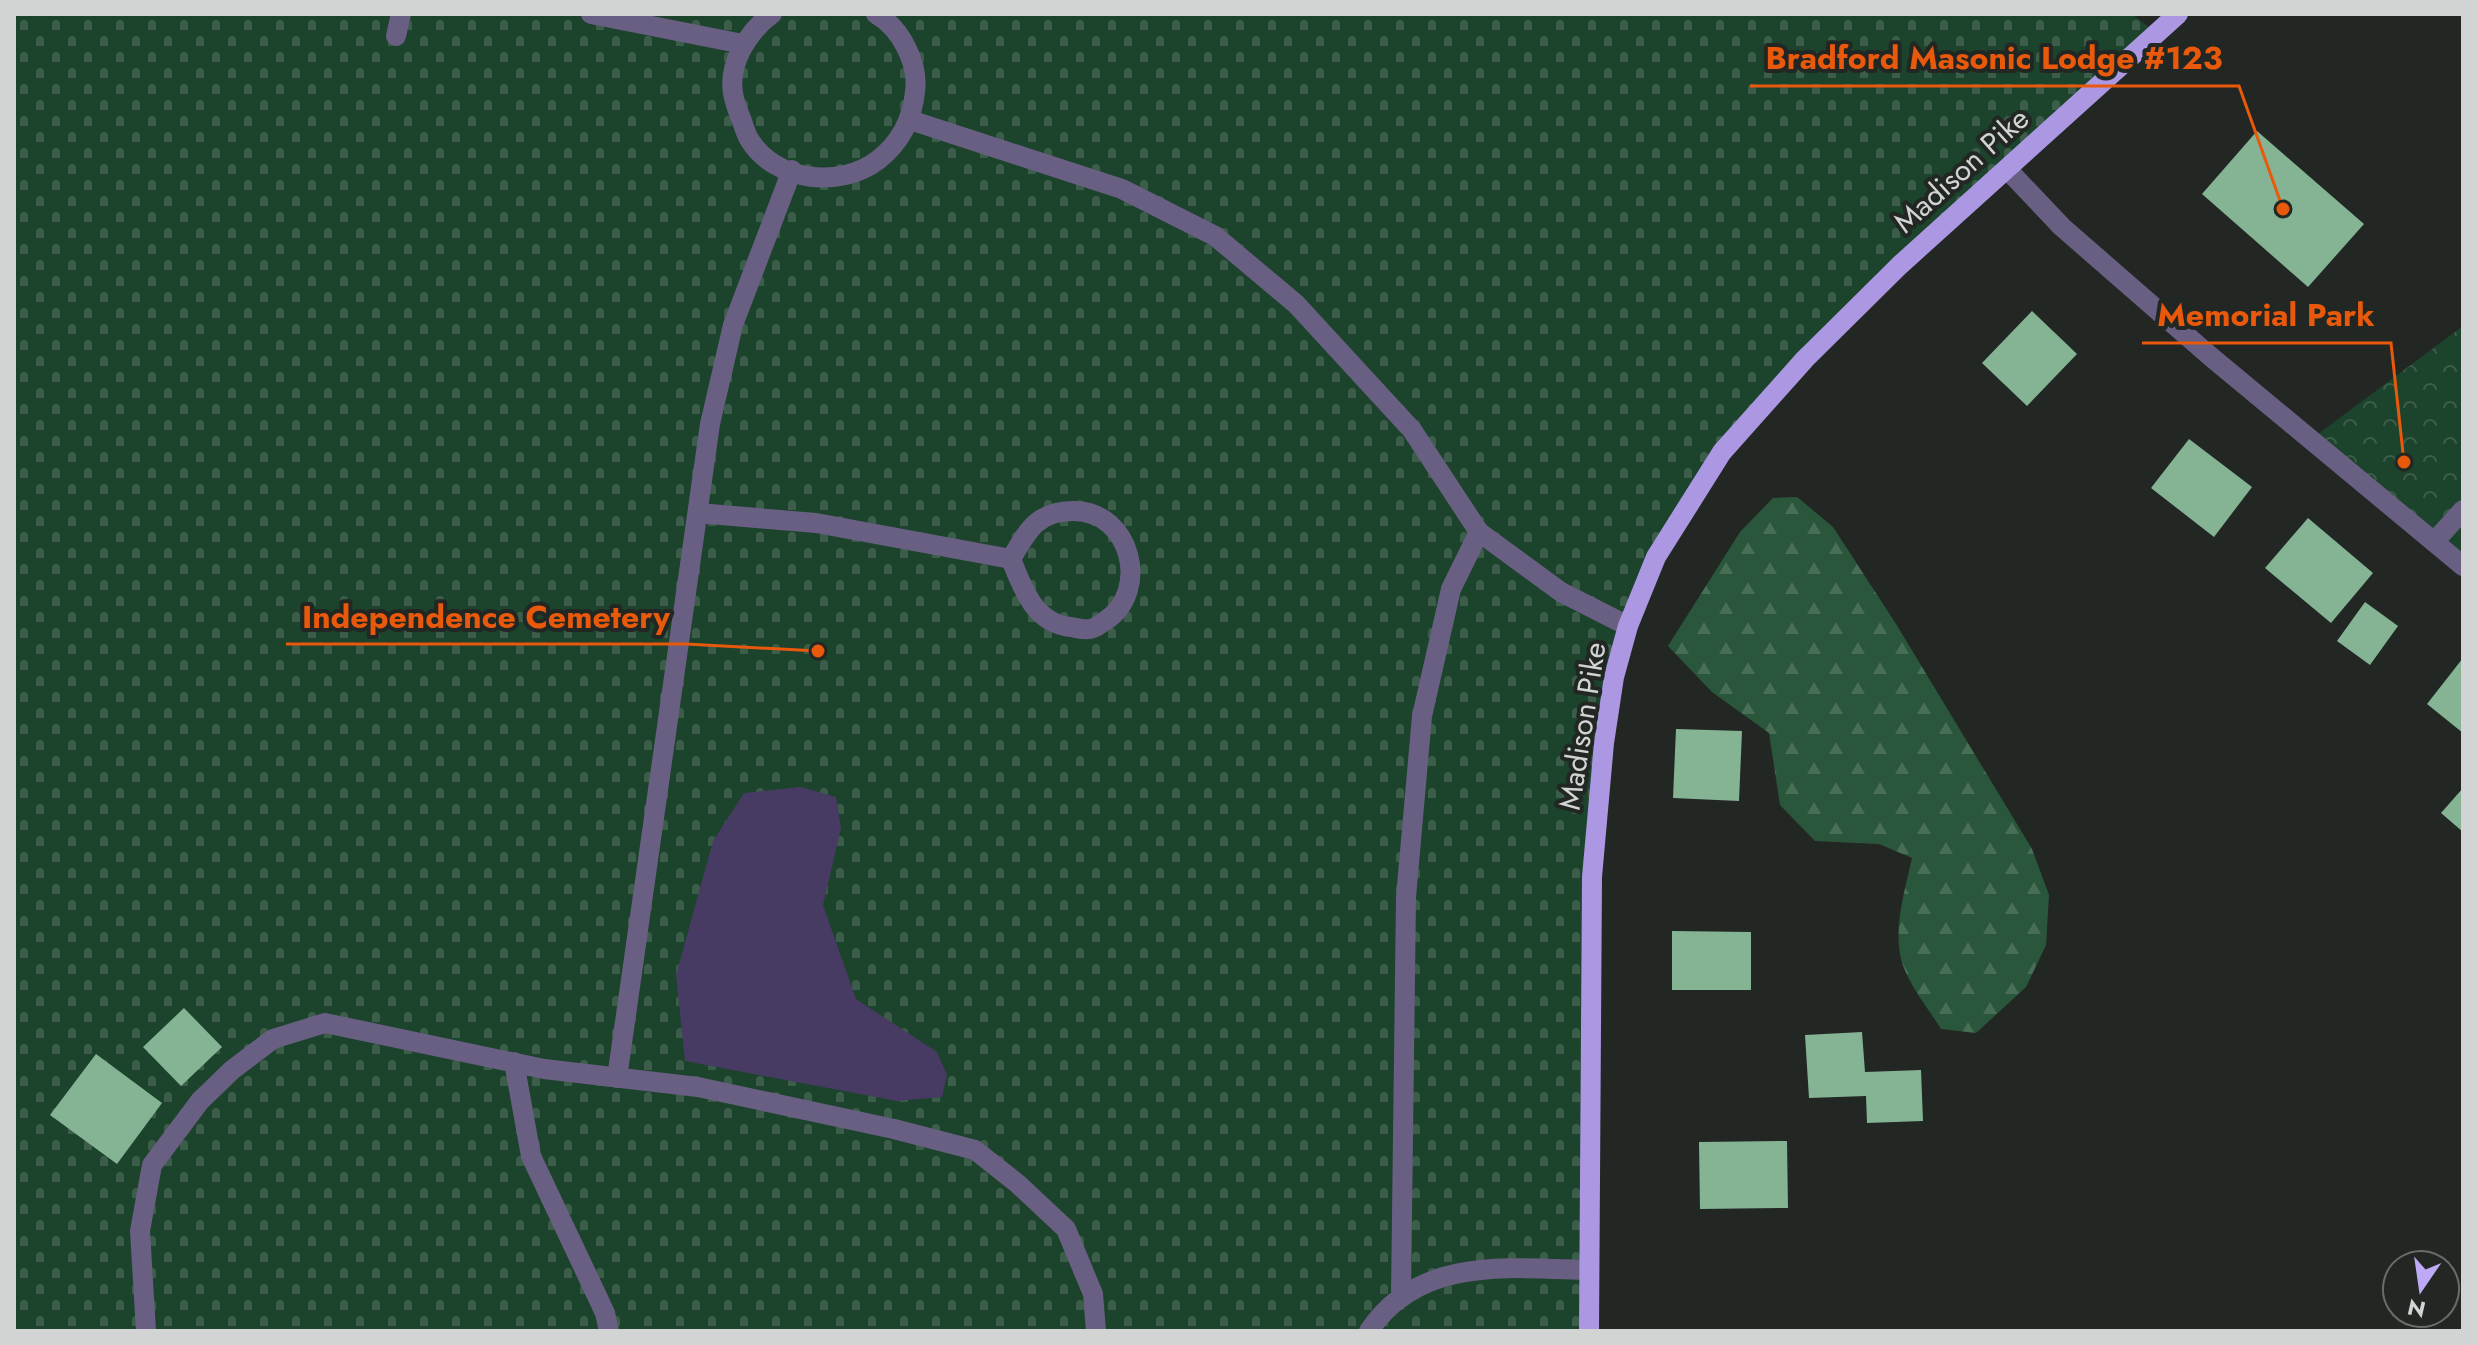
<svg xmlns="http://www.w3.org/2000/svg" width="2477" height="1345" font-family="Jost,sans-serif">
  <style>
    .forest { fill: url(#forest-firs) }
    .cemetery { fill: url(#cemetery-stones) }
    .park { fill: url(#park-crowns) }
    .water { fill: #473b63 }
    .building { fill: #84b494 }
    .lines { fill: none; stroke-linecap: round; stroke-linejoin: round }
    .minor { stroke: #695f83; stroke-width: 20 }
    .major { stroke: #ac97e2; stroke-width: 20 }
    .labels { text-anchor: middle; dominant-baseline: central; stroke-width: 8; stroke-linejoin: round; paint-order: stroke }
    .street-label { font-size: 30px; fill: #d1d4d2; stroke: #222724 }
    .leader { fill: none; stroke: #e8590c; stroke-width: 3 }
    .callout-dot { fill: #e8590c; stroke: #222724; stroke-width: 3 }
    .callout-label { font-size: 32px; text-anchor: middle; font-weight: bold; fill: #e8590c; stroke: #222724; stroke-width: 8; stroke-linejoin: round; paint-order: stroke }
  </style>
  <defs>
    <pattern id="forest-firs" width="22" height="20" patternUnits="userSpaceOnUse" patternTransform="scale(2)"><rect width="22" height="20" fill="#2a573b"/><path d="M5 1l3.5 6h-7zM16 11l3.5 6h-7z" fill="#486e56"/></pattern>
    <pattern id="cemetery-stones" width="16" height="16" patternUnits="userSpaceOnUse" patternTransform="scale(2)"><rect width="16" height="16" fill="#1c432b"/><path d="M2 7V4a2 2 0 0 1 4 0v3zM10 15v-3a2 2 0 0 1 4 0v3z" fill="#3c5d49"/></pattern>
    <pattern id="park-crowns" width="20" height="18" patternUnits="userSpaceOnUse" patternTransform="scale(2)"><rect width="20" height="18" fill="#1c432b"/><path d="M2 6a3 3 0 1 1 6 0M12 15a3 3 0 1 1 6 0" fill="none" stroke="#3c5d49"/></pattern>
  </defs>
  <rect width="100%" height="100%" fill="#222724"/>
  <!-- forest -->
  <path class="forest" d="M1797,497l36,30 63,97 136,225 17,46 -3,50 -20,42 -50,46 -35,-4c-11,-18 -25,-35 -34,-54 -18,-36 -3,-80 5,-117l-33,-14 -64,-3 -35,-36 -11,-72 -57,-41 -44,-46 72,-114 33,-34z"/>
  <!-- cemetery -->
  <path class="cemetery" d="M14,14h2118l25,19 -150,136 -285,283 -66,105 -52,186 -15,588h-1575z"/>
  <!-- park -->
  <path class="park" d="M2463,326v240l-145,-132z"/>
  <!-- water -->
  <path class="water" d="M801,787l35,10 5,31 -18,77 33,94 81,53 10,23 -5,22 -45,4 -212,-40 -9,-86 37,-134 31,-48z"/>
  <!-- building -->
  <path class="building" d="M2257,131l107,93 -56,63 -106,-93z
    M2032,311l45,43 -50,52 -45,-43z
    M2189,439l63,48 -38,50 -63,-49z
    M2308,518l65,55 -42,50 -66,-55z
    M2365,602l33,24 -28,39 -33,-24z
    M2463,658v75l-36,-29z
    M1676,729l66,2 -3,70 -66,-3z
    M2463,788v44l-22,-19z
    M1672,931l79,1v58h-79z
    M184,1008l38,39 -41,39 -38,-39z
    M1862,1032l3,40 56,-2 2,51 -56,2 -1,-27 -57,2 -4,-63z
    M96,1054l66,49 -45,61 -67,-49z
    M1787,1141l1,67 -88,1 -1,-67z"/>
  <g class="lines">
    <!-- minor -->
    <path class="minor" d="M591,14l152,30
      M772,14c-25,18 -46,53 -38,84 2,8 5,16 8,23 2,6 4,13 7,18 26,43 91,50 129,21 22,-17 34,-40 37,-68 4,-28 -14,-64 -39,-78
      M396,36l5,-22
      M910,120l212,69 93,47 81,68 116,126 67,102 82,60 67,34
      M2007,169l55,58 148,129 253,210
      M698,513l118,10 195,36c12,30 23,64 60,68 6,1 13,3 18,2 6,0 11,-5 16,-8 46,-30 26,-110 -31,-110 -37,0 -46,19 -63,48
      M2434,542l29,-32
      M514,1062l17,94 74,157 4,18
      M617,1078l93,-654 23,-99 59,-155
      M1401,1295l5,-398 16,-181 29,-127 28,-57
      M146,1331l-6,-100 12,-66 48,-64 32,-31 41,-31 52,-16 219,46 154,18 196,42 81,21 43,34 48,45 27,65 3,37
      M1369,1331c50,-75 140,-63 220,-61"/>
    <!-- major -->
    <path class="major" d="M1589,1331l3,-454 12,-134 10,-66 14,-51 28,-69 66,-105 83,-93 95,-94 278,-251"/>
  </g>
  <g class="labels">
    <!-- street labels -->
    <g class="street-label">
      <text transform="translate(1961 170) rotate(-42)">Madison Pike</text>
      <text transform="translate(1582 726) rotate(-81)">Madison Pike</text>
    </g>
  </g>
  <!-- callouts -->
  <path class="leader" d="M2283 209L2239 86H1750M2404 462L2391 343H2142M818 651L686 644H286"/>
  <g class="callout-dot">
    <circle cx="2283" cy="209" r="8"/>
    <circle cx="2404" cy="462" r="8"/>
    <circle cx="818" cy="651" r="8"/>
  </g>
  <g class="callout-label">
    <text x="1994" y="69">Bradford Masonic Lodge #123</text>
    <text x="2266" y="326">Memorial Park</text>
    <text x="486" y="628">Independence Cemetery</text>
  </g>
  <!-- border -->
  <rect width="2477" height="1345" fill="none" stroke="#d1d4d2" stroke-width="32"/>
  <!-- north arrow -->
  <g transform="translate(2421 1289) rotate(193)"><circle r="38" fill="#222724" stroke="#686c6a" stroke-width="2"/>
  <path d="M0-6L14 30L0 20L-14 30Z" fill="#bea9f5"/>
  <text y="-12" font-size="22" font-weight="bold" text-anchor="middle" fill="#d1d4d2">N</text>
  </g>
</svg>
